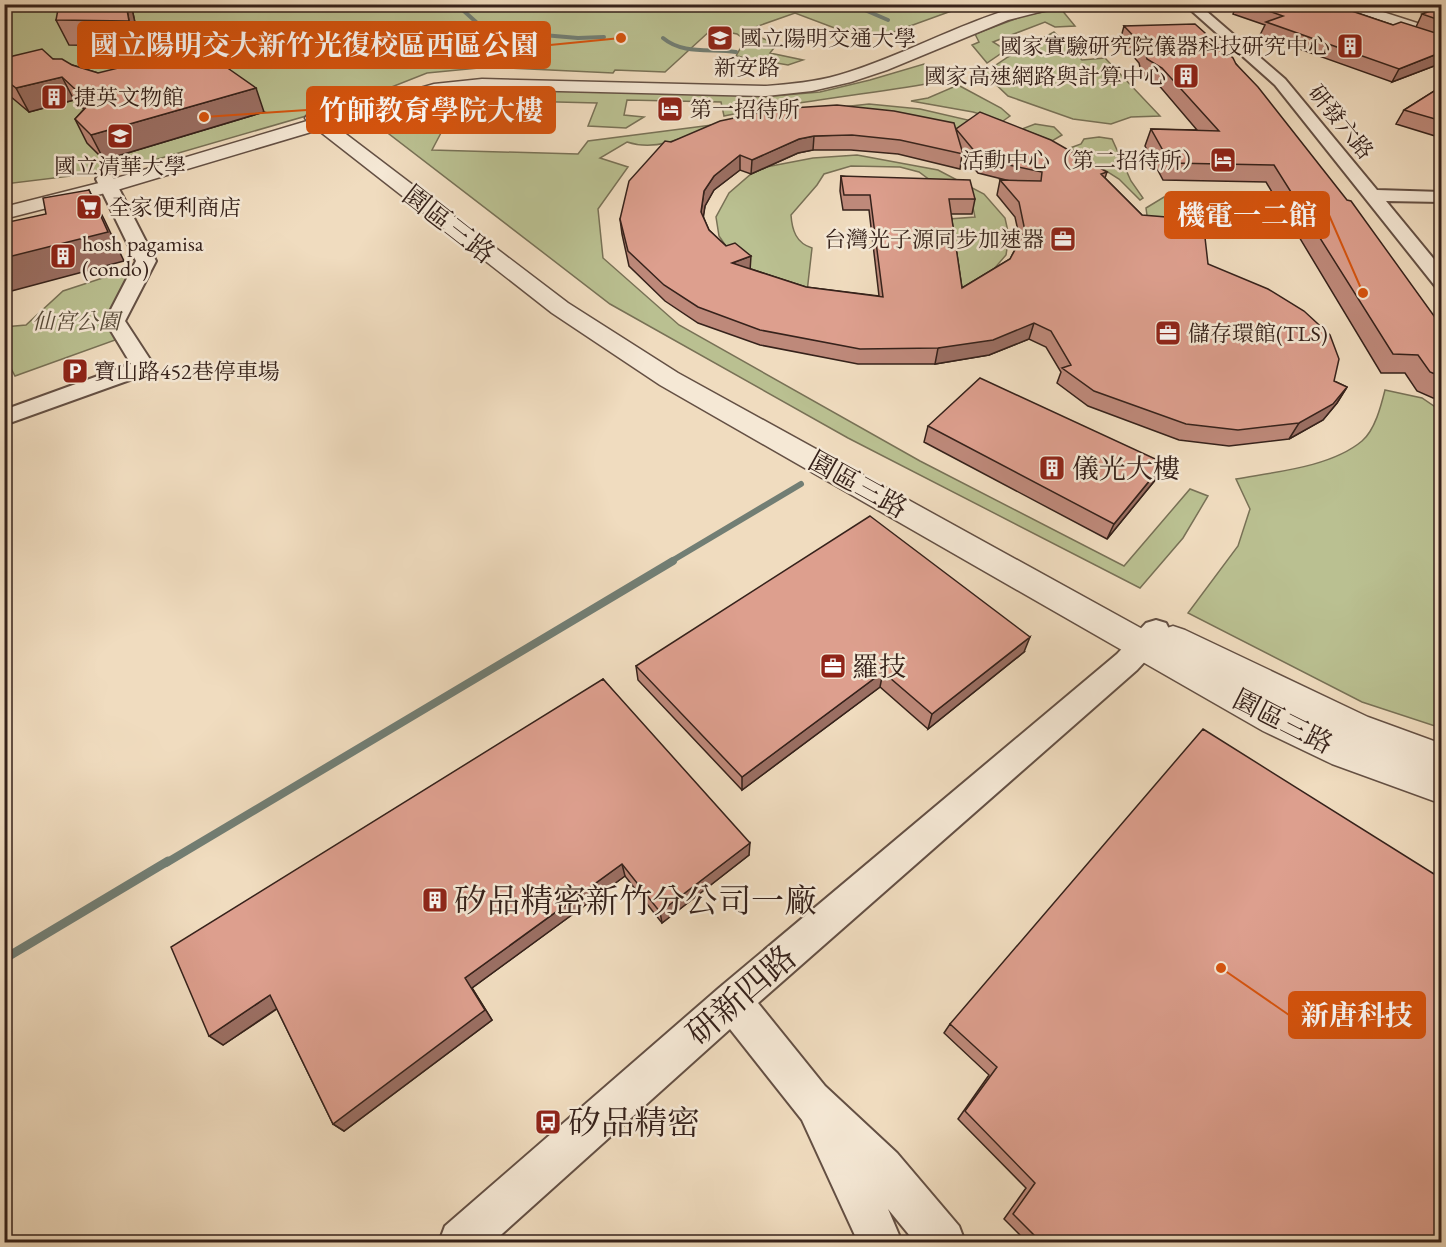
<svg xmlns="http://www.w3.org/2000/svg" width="1446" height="1247" font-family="'EB Garamond','Noto Serif TC',serif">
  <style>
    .green { fill: #bac091; stroke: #787156; stroke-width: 1.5 }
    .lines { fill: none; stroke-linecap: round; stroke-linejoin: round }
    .stream-far3 { stroke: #727e74; stroke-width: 4 }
    .stream-far2 { stroke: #727e74; stroke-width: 6 }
    .stream-far1 { stroke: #727e74; stroke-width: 8 }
    .stream { stroke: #727e74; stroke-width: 9 }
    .minor-casing { stroke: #645044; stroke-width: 4 }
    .tertiary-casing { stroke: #645044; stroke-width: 3 }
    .minor { fill: #f5e8d5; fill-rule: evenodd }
    .tertiary { fill: #f5e8d5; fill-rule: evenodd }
    .wall { fill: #be897a; stroke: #36221b; stroke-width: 1.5; fill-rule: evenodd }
    .shaded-wall { fill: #9b6f63; stroke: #36221b; stroke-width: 1.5 }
    .building { fill: #dd9f8e; stroke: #36221b; stroke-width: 1.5 }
    .labels { text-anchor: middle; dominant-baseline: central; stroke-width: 5; stroke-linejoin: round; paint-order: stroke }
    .far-poi-label { font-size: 22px; fill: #36221b; stroke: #f5e8d5; text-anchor: start }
    .far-street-label { font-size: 22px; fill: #36221b; stroke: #f5e8d5 }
    .far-park-label { font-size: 22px; font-style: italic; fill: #574a38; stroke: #f5e8d5 }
    .street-label { font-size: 27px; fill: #36221b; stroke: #f5e8d5 }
    .poi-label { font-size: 27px; fill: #36221b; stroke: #f5e8d5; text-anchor: start }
    .near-poi-label { font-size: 33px; fill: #36221b; stroke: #f5e8d5; text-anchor: start }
    .near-street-label { font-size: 33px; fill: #36221b; stroke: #f5e8d5 }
    .leader { fill: none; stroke: #d6540e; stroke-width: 2 }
    .callout-dot { fill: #d6540e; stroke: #f5e8d5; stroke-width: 2 }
    .callout { fill: #d6540e; stroke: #d6540e; stroke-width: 2 }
    .callout-label { font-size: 28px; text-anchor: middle; font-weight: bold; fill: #fff }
  </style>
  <rect width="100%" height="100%" fill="#f0dcbf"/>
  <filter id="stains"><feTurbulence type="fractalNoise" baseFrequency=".00333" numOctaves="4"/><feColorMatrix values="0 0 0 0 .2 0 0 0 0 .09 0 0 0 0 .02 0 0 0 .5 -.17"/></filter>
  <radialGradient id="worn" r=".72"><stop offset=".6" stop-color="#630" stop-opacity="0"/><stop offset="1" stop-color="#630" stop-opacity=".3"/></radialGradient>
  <!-- green -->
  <path class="green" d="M928,4l29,5 -69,25 -27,4 -66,-25 -51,18 33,13 -7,9 33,7 -15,5 -52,-9 9,-16 -8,-6 -25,-5 -47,43 -50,-2 -2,3 -124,-6 -62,6 -76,30 -231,67 -115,14 -1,-179z
    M1061,9l14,17 -20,1 -10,-5 -52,20 13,8 -19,13 -15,-18 7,-3 -4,-8 51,-19z
    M1054,32l28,28 23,-2 55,58 -29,1 -20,7 -38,-5 -65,-23 -24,-23 24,-16z
    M924,64l15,10 -7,9c-70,12 -139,19 -208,33l-3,-14 -94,-2 -3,15 20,2 -18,11 -38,-2 9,-23 -117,-3 -1,-4 -19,1 -28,53 146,4 10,-13 124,-16c-27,12 -55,27 -85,17l-27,16 28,9 -30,42 5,49 76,67 241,136 204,105 66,-77 18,7 -25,42 -43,50 -292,-150 -238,-134 -243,-187 81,-25 36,-3 289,7 47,-4 50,-12z
    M958,85l43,23 9,8 -7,5 -30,-9 -62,-11 17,-3z
    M869,104l51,5 78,18 -39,12 -127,-31z
    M1035,124l19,3 8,8 -10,6 -30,-12z
    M1099,137l13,2 19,42 12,17 -3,2 -21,-21 -49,-31 11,-4 3,-5z
    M857,155l81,15 46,24 21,24 4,18 -3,19 -19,22 -30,14 -8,-72 26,-2 -5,-23 -36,-11 -15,-11 -19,-5 -49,-1 -27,8 -7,11 -26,30c1,15 5,28 21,33l-5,44 -56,-21 -16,-12 -16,-23 -3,-19 13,-24 22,-19 15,-7 47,-9z
    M1164,197c32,0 37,-7 56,22l-5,4h-67l-2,-15z
    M133,268l-15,71 -103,37 -10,-19 -1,-30 22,-2 37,-34z
    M1385,390l37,8 19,13v317l-79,-26 -174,-89 50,-67 12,-37 -14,-30c39,-7 95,-12 126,-38 13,-11 19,-35 23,-51z"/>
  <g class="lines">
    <!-- stream-far3 -->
    <path class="stream-far3" d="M456,4l29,26 93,8 26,-1
      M851,4l37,16
      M663,38c20,17 48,10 73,14"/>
    <!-- stream-far2 -->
    <path class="stream-far2" d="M670,562l131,-78"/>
    <!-- stream-far1 -->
    <path class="stream-far1" d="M166,863l507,-302"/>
    <!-- stream -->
    <path class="stream" d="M4,959l164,-98"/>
    <defs>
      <path id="minor" d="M1184,4h14l87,75 92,111 65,2v10l-56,-1 56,68v19l-7,-2 -160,-201z
        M105,174l6,1 3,4 42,82 -31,60 30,46 -3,5 -148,53v-15l127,-46 -26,-43 31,-60 -40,-82 3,-4z
        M1156,620l10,3 4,8 -4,8 -29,31 -379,333 67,83 72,67 62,73 6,16h-50l-27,-33 14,33h-44l-56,-122 -72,-91 -237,213h-54l6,-16 274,-238 398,-334 29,-31z"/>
      <path id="tertiary" d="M1028,4h33l-2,3 -51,13 -121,50 -36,12 -39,9 -46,5 -284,-7 -46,5 -102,31 234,178 110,70 479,264 4,-7 12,-4 12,4 183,87 74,27v60l-110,-40 -69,-33 -603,-346 -108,-72 -234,-183 -201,60 -113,29v-12l99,-25 204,-61 -2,-3 3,-4 6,-1 9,3 111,-32 48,-5 284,7c24,-2 49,-4 73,-11 65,-19 123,-54 189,-71z
        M1334,4h24l84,27v10l-106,-34z"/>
    </defs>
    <!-- minor casing -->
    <use href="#minor" class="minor-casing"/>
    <!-- tertiary casing -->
    <use href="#tertiary" class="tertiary-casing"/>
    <!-- minor -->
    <use href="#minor" class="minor"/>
    <!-- tertiary -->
    <use href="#tertiary" class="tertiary"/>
  </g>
  <!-- wall -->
  <path class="wall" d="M131,4l9,42 -71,-1 -13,-25z
    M1237,4h94l62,21 23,2 6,-13 20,-7v56l-50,19 -132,-47 5,-10 -32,-11z
    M1124,26l112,38 206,263v71h-9l-16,-7 -12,-18h-24l-115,-191 -103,-2 -18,-34 6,-17 46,1 -40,-47 -15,-8 -3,-12 -19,-22z
    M53,59l45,14 166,39 -160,48 -17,-17 -12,-24 9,-10 -10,-9 -45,12 -25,-21v-31z
    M1442,86v57l-7,-7 -39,-12 8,-14z
    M956,130l151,42 -2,6 37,37 66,49 126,117 13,6 -10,16 -14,17 -34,19 -60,7 -50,-6 -91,-34 -31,-23 4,-11 -15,-25 -17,-8 -40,16 -54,9h-77l-98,-19 -62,-22 -33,-22 -36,-35 -7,-32 -2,-15 51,-77zM813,150h38l47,4 62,15 2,-15 16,19 32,8 -10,-1 -3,15 18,22 5,23 -10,19 -48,29 -11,-74h21l3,-15 -134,-23 -1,15 3,19h26l10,86 -73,-9 -55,-18 -42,-39 -6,-14 2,-10 9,-16 26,-20 11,4 47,-21z
    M928,426l236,37 -8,16 -49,60 -183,-97z
    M1024,652l-96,77 -48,-42 -138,103 -104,-110 -2,-14z
    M603,679l146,176 -87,68 -37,-47 -153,112 20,32 -148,111 -11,-7 -56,-115 -54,36z
    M950,1024l492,218h-415l-23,-23 22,-31 -68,-69 31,-44 -45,-42z"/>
  <!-- shaded-wall -->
  <path class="shaded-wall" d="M126,4h5l9,42 -11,-25z
    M1442,52v11l-50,19 7,-13z
    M62,77l12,23 -45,12 -13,-24z
    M256,88l8,24 -160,48 -13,-25z
    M814,136l-1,14 -15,3 -47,21 1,-14 47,-21z
    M740,155v15l-26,20 -9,16 -3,21 -1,-15 3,-21 10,-15z
    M89,190l15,29 20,42 -120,32v-35z
    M751,256l-1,15 -18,-8z
    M1034,323l-5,16 -40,16 -54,9 3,-16z
    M1347,387l-10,16 -14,17 -34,19 10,-16z
    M1164,463l-8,16 -49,60 7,-15z
    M1030,637l-6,15 -96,77 4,-15z
    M883,672l-3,15 -138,103v-13z
    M750,843l-1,12 -87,68 -2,-11z
    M622,864l3,12 -153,112 20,32 -148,111 -11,-7 132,-146z
    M270,995l12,10 -59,40 -14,-9z"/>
  <!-- building -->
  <path class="building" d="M59,4h67l3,17 -73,-1z
    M1248,4h83l62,21 8,-3 41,13v17l-43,17 -133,-47 17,-6z
    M1442,7v14l-20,-7z
    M1195,24l38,34 3,6 22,23 89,113 4,1 91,126v50l-12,-5 -12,-17 -25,-1 -119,-189 -104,-2 -19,-34 68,2 -57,-63 -15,-9 -3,-12 -20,-21z
    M199,48l57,40 -165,47 -16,-16 15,-16 -28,-26 -46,11 -12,-9v-19l9,-4 29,-7 11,10h9l10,6 26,8z
    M1442,86v35l-38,-11z
    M837,105l57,6 60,12 9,31 -63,-14 -48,-5 -38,1 -15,3 -47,21 -12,-5 -26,21 -10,15 -3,21 8,18 17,16 9,-3 16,13 -19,7 74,24 77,10 -13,-102h-26l-3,-19 129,4 5,19h-26l13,89 48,-29 15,-28 -6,-29 -19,-22 41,1 1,-9 -61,-13 -25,-30 24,-17 71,28 56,32 -6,2 41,41 61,5 5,44 60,25 36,22 26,24 9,24 -5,22 13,6 -14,17 -34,19 -61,7 -52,-6 -92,-33 -32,-23 9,-3 -20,-34 -17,-8 -41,17 -55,8 -78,1 -100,-19 -62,-23 -34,-22 -36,-34 -8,-32 9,-38 36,-40 6,1 49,-21 57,-12z
    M89,190l19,42 -104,26v-43l5,7 37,-8 -3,-16z
    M980,378l184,85 -50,61 -186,-98z
    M870,516l160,121 -98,77 -49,-42 -141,105 -106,-111z
    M603,679l147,164 -90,69 -38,-48 -157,114 20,32 -152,114 -63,-129 -61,41 -38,-89z
    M1203,729l239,150v363h-401l-28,-28 22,-31 -70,-72 32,-44 -47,-43z"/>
  <!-- icons -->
  <defs>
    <symbol id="university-square" viewBox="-11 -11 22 22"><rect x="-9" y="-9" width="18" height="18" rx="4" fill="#8f2418" stroke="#f5e8d5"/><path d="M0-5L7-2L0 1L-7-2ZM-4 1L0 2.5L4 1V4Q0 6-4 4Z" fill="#fff"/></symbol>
    <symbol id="building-square" viewBox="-11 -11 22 22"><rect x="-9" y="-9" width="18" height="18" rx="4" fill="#8f2418" stroke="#f5e8d5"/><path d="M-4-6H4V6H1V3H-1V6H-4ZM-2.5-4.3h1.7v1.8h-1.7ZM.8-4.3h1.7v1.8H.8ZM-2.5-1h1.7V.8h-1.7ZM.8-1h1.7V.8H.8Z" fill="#fff"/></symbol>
    <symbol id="hotel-square" viewBox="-11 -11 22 22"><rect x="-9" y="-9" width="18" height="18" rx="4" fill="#8f2418" stroke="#f5e8d5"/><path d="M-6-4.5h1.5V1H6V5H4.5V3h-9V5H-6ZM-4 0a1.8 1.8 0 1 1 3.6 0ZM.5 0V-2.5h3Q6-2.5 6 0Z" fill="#fff"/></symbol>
    <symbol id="supermarket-square" viewBox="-11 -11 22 22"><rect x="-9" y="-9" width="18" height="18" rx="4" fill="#8f2418" stroke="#f5e8d5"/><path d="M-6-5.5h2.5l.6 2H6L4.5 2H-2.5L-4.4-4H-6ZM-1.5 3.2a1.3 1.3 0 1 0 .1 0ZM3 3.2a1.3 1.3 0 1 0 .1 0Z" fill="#fff"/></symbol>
    <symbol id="office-square" viewBox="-11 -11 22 22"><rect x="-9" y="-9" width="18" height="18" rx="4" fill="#8f2418" stroke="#f5e8d5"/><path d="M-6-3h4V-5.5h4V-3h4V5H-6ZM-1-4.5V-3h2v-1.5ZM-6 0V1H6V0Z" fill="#fff"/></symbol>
    <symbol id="parking-square" viewBox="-11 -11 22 22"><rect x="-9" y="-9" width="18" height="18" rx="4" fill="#8f2418" stroke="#f5e8d5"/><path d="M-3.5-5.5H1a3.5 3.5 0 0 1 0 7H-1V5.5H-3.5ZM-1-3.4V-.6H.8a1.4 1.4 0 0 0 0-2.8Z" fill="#fff"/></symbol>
    <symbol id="bus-square" viewBox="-11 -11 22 22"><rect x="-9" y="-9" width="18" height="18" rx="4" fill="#8f2418" stroke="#f5e8d5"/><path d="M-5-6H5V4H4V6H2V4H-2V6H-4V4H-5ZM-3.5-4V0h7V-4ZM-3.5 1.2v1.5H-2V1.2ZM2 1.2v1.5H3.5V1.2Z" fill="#fff"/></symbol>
  </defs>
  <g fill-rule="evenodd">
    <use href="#university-square" x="705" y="23" width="30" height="30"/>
    <use href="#building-square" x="1335" y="31" width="30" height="30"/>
    <use href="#building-square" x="1171" y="61" width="30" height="30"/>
    <use href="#building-square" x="39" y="82" width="30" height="30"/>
    <use href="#hotel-square" x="655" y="94" width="30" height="30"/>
    <use href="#university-square" x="105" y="121" width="30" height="30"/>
    <use href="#hotel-square" x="1208" y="145" width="30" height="30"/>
    <use href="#supermarket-square" x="74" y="192" width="30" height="30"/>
    <use href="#office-square" x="1048" y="224" width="30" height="30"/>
    <use href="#building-square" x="48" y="241" width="30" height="30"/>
    <use href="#office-square" x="1153" y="318" width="30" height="30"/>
    <use href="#parking-square" x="60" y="356" width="30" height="30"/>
    <use href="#building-square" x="1037" y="453" width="30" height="30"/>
    <use href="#office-square" x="818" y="651" width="30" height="30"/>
    <use href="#building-square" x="420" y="885" width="30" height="30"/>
    <use href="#bus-square" x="533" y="1107" width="30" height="30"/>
  </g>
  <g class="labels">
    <!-- far-poi labels -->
    <g class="far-poi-label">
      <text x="740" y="38">國立陽明交通大學</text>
      <text x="1330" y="46" text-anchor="end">國家實驗研究院儀器科技研究中心</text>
      <text x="1166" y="76" text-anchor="end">國家高速網路與計算中心</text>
      <text x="74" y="97">捷英文物館</text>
      <text x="690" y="109">第一招待所</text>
      <text x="1204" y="160" text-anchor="end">活動中心（第二招待所）</text>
      <text x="120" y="166" text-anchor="middle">國立清華大學</text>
      <text x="109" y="207">全家便利商店</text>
      <text x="1044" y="239" text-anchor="end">台灣光子源同步加速器</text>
      <text x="82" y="243">hosh pagamisa<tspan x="82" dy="25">(condo)</tspan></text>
      <text x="1188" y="333">儲存環館(TLS)</text>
      <text x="94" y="371">寶山路452巷停車場</text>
    </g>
    <!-- far-street labels -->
    <g class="far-street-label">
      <text x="747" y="67">新安路</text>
      <text transform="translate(1341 122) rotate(51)">研發六路</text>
    </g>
    <!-- far-park labels -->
    <g class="far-park-label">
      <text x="76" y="321">仙宮公園</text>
    </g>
    <!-- street labels -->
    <g class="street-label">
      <text transform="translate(449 224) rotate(38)">園區三路</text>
      <text transform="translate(858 484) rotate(29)">園區三路</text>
      <text transform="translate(1283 721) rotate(27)">園區三路</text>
    </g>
    <!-- poi labels -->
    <g class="poi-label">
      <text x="1072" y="468">儀光大樓</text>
      <text x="852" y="666">羅技</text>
    </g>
    <!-- near-poi labels -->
    <g class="near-poi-label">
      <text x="454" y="900">矽品精密新竹分公司一廠</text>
      <text x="568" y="1122">矽品精密</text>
    </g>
    <!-- near-street labels -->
    <g class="near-street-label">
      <text transform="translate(741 995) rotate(-41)">研新四路</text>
    </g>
  </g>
  <!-- callouts -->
  <path class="leader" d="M621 38L550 45M204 117L307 110M1363 293L1329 215M1221 968L1289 1015"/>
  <g class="callout-dot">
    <circle cx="621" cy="38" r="6"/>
    <circle cx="204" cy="117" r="6"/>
    <circle cx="1363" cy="293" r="6"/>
    <circle cx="1221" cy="968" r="6"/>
  </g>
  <g class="callout">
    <rect x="78" y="22" width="472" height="46" rx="6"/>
    <rect x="307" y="87" width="248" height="46" rx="6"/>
    <rect x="1165" y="192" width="164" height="46" rx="6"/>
    <rect x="1289" y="992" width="136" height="46" rx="6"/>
  </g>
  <g class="callout-label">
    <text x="314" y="55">國立陽明交大新竹光復校區西區公園</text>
    <text x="431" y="120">竹師教育學院大樓</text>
    <text x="1247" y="225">機電一二館</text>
    <text x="1357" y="1025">新唐科技</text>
  </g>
  <!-- margin -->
  <rect width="1446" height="1247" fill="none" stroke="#f0dcbf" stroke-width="24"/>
  <rect x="6" y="6" width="1434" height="1235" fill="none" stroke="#36221b" stroke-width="3"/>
  <rect x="12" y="12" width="1422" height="1223" fill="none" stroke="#36221b" stroke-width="1.5"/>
  <rect width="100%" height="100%" filter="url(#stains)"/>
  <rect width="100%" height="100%" fill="url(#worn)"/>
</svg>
